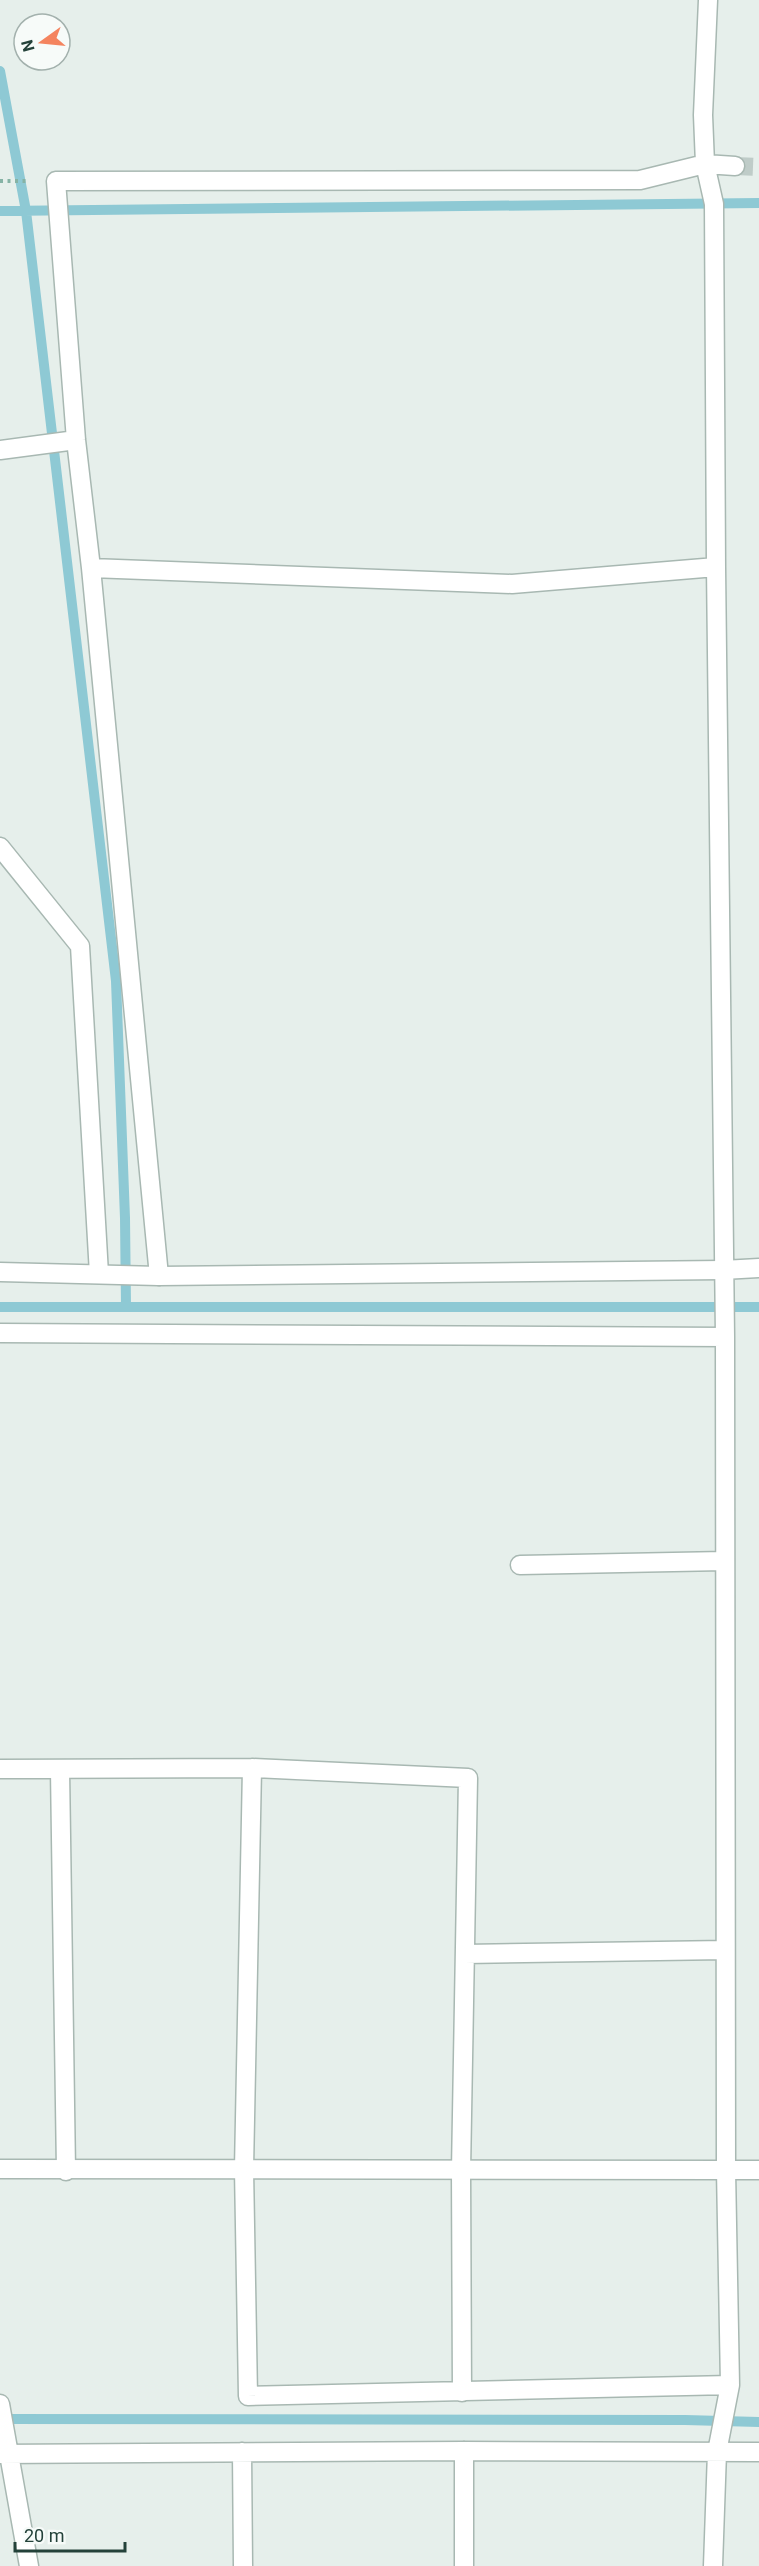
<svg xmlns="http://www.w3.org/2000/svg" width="759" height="2566" font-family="Roboto,sans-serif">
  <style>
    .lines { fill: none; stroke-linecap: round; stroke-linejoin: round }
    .stream { stroke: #8ec9d4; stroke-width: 10 }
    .minor-tunnel { stroke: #bfccc8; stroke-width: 18; stroke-dasharray: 18 9; stroke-linecap: butt }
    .minor-casing { stroke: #a8b8b2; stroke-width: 21 }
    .tertiary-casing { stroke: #a8b8b2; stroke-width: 21 }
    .path { stroke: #86b3a5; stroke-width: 4; stroke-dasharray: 3 4.5; stroke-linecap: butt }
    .minor { stroke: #fff; stroke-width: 18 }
    .tertiary { stroke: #fff; stroke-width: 18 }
  </style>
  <rect width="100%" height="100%" fill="#e6efeb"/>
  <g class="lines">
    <!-- stream -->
    <path class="stream" d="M0,71l26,140 90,770 9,237 1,89
      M0,211l759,-8
      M0,1307h759
      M0,2419l685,1 74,2"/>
    <!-- minor-tunnel -->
    <path class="minor-tunnel" d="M735,166l24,1"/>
    <defs>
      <path id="minor" d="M708,0l-5,115 2,49 9,40 2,363 9,770 1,833 4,215 -13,67 -4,114
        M0,450l76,-10
        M91,568l421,16 204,-17
        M0,847l80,99 19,328
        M723,1270l36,-2
        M159,1276l-68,-708 -15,-128 -20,-259 584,-1 65,-16 30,2
        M0,1333l725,4
        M520,1565l204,-4
        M252,1768l216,10 -7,393 1,221
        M0,1769l252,-1 -8,401 4,227 482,-11
        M60,1770l6,401
        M465,1954l260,-4
        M726,2170h33
        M0,2404l29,162
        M464,2451v115
        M242,2452l1,114
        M0,2454l464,-3 295,1"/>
      <path id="tertiary" d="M0,1272l159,4 564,-6
        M0,2169l726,1"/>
    </defs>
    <!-- minor casing -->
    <use href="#minor" class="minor-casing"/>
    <!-- tertiary casing -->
    <use href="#tertiary" class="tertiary-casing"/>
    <!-- path -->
    <path class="path" d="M0,181h28"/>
    <!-- minor -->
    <use href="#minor" class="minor"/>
    <!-- tertiary -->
    <use href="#tertiary" class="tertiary"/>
  </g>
  <!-- north arrow -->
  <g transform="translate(42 42) rotate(255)"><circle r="28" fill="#f7fbf9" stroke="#a3b1ad" stroke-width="1.5"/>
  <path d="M0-4.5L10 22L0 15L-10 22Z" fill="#f4845f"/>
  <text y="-9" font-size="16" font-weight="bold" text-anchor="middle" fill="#24423a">N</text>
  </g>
  <!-- scale -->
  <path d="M15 2542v9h110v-9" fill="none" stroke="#24423a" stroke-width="3"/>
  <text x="24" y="2542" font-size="18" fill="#24423a" stroke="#f7fbf9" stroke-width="4.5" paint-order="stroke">20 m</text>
</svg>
